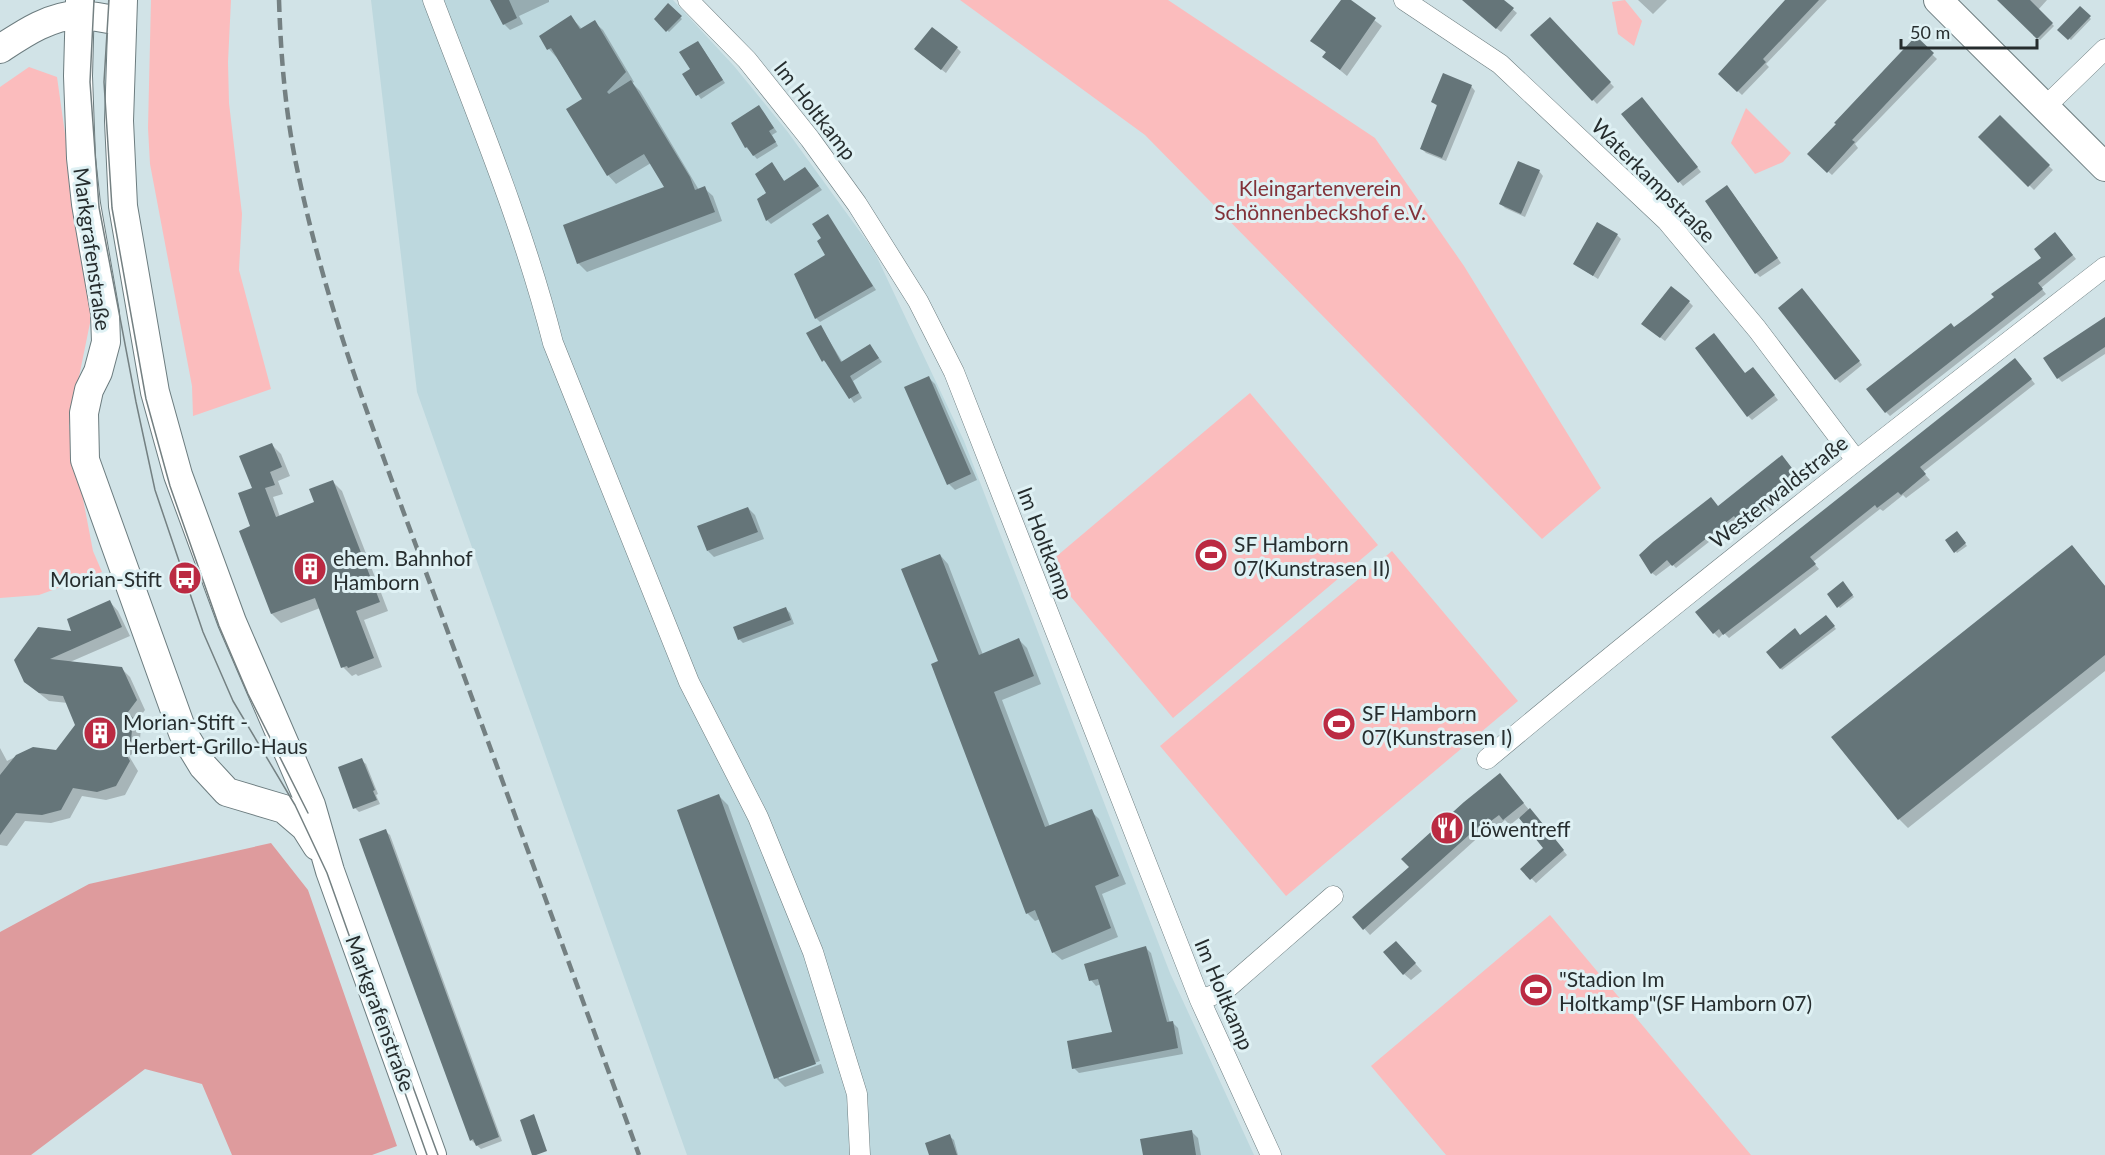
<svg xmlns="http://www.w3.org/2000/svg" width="2105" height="1155" font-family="Lato,sans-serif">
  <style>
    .built { fill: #bdd8de }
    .green { fill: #fbbcbd }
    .forest { fill: #de9b9d }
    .shadow { fill: #0003 }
    .building { fill: #657579 }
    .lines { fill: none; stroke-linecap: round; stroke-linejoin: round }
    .street-casing { stroke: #6c7c7f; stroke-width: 21 }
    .secondary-casing { stroke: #6c7c7f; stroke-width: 30 }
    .street { stroke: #fff; stroke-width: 20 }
    .secondary { stroke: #fff; stroke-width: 28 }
    .tram { stroke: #748082; stroke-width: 1.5 }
    .rail { stroke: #748082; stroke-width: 4.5; stroke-dasharray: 12 6; stroke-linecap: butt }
    .labels { text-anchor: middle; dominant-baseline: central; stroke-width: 6; stroke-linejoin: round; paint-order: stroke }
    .street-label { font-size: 21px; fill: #262d2e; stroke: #dff1f4 }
    .park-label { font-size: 21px; fill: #823239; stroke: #dff1f4 }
    .poi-label { font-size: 21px; fill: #262d2e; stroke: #dff1f4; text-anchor: start }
  </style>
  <rect width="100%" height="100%" fill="#d1e3e7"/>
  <!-- built -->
  <path class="built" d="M371,0h302l61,66 53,65 87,120 90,190 206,532 84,182h-567l-270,-763z"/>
  <!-- green -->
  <path class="green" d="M151,0h80l-3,62 1,41 13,111 -3,56 32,119 -78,27 -1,-30 -42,-222 -2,-36z
    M960,0h208l207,138 89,128 137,222 -59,51 -397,-404z
    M1625,0l17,21 -8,25 -16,-12 -6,-32z
    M29,67l28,10 34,241 -22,108 24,125 9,21 -63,23 -39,3v-511z
    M1746,108l45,45 -8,9 -28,12 -24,-31z
    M1250,393l128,152 -205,173 -128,-152z
    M1392,551l126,150 -232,195 -126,-150z
    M1550,915l201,240h-305l-75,-89z"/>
  <!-- forest -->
  <path class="forest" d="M271,843l37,47 89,256 -25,9h-140l-30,-71 -57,-15 -114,86h-31v-223l89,-48z"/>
  <!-- shadow -->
  <path class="shadow" d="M492,0h57v2l-30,14 4,8 -13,6 -6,-6z
    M1343,0h5l34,26 -35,50 -23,-19 3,-4 -15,-12z
    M1464,0h38l15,13 -16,19z
    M1638,0h29l-14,14z
    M1787,0h40l-61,64 3,3 -27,28 -22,-21z
    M1999,0h48l-9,10 16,16 -14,14z
    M668,5l14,14 -13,13 -13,-13z
    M2080,8l11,11 -20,21 -11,-10z
    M571,17l11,12 12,-7 9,8 31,52 -2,1 8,8 59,99 5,-2 9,8 9,25 -135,51 -9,-9 89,-75 -16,-25 -35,21 -8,-9 -24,-75 -27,-42 -8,-9z
    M1550,19l64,68 -17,17 -65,-69z
    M1916,39l21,20 -82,85 3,4 -26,27 -23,-21z
    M701,46l24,37 -24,16 -17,-24 8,-5z
    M957,48l4,4 -15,21 -26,-20z
    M1471,86l4,5 -29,70 -20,-8 -4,-4 16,-42 -5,-5z
    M1646,103l55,69 -18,14 -60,-72z
    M762,110l15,22 -5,3 6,11 -21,13 -11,-12z
    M2000,118l53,52 -19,20 -53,-53z
    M772,164l13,18 24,-9 13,17 -51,34 -4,-4z
    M1539,171l4,5 -18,41 -20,-9 -4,-4z
    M1731,191l50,72 -21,14 -4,-4z
    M828,216l48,74 -56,32 -4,-4 11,-63 -4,-16z
    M1617,235l4,4 -23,40 -23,-15z
    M2059,238l17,21 -35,29 5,6 -156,122 -4,-4 157,-154z
    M1806,294l56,71 -22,18 -4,-4z
    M1689,302l4,4 -28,35 -17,-13z
    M2105,319v35l-43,28 -4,-4z
    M821,327l22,36 27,-17 12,16 -29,19 9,17 -8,5 -25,-39 -5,-3 -16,-28z
    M2020,365l15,19 -112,88 7,8 -24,18 -3,-3 -20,16 -3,-2 -67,53 6,7 -90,69 -5,-5 -5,5 -5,-5 -16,-21z
    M1757,373l21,27 -26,20 -4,-4 -2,-41z
    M929,378l6,6 42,96 -22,10 -6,-6z
    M272,445l9,9 9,22 -12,5 5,13 -10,3 7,20 36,-14 17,-21 9,9 46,120 -24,9 18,47 -24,9 -2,-2 -4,2 -9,-9 -23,-59 -39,15 -9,-9 -20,-87 1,-38z
    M1786,461l18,23 -57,45 -9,-10 -62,49 -4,-4 -16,12 -4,-3 66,-65z
    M748,508l7,7 9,24 -50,18 -6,-6z
    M1957,533l10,13 -10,7 -10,-12z
    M2072,547l33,39v85l-197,157 -9,-9z
    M940,555l8,9 35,91 36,-15 8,8 14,36 -39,16 48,127 41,-16 8,8 27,65 -24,10 16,43 -56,23 -9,-8 -13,-33 -5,2 -8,-8 -87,-251z
    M1843,583l11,14 -14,11 -11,-14z
    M110,602l8,9 12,25 -60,26 51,6 9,9 15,33 -9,12 5,6 -2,22 -10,6 9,15 -13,24 -19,5 -24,-4 -12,22 -19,5 -26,-2 -18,25 -7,-1v-97l7,13 26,-13 24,4 20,-27 -9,-22 -19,-2 -24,-19 49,-50z
    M786,609l4,4 4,11 -51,19 -4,-4z
    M1826,617l10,12 -54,41 -14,-18 32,-16z
    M361,760l5,4 12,30 -2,1 4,9 -21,8 -4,-4z
    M1505,781l62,74 -31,28 -14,-14 23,-21 -25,-31 -10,8 -5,-5 -7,6 -4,-3 -124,112 -16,-18z
    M719,796l9,9 92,256 -41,15v3l42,-15 3,9 -39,14 -9,-9 -97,-268z
    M385,831l5,4 112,306 -21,8 -10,-9z
    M1145,947l6,6 19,70 2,-1 6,6 5,26 -104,19 -5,-5 40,-35 -13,-49 -5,2 -5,-6z
    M1402,949l20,22 -11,9 -7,-6z
    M1191,1131l7,7 3,17h-56z
    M949,1136l5,4 4,15h-28z"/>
  <!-- building -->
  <path class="building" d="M490,0h19l8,18 -14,7z
    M1341,0h10l25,18 -36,52 -18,-13 4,-5 -16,-11z
    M1462,0h42l10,8 -18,21z
    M1785,0h34l-56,59 3,3 -29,30 -19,-18z
    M1997,0h33l23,23 -16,16z
    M668,3l14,13 -16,16 -12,-13z
    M2080,6l11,10 -23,24 -11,-10z
    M571,15l9,14 15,-9 31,52 -19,20 2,2 22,-14 59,97 5,13 10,-4 10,26 -138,52 -14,-39 101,-38 -20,-33 -37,22 -41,-67 16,-10 -31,-51 -4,2 -8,-14z
    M1550,17l61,65 -19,19 -62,-66z
    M932,27l26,20 -17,23 -27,-21z
    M1916,36l18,17 -82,87 3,2 -28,31 -20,-19 29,-30 -2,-1z
    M698,41l25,39 -27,16 -14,-22 8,-5 -11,-17z
    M1443,73l29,12 -30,73 -22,-9 17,-44 -6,-3z
    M1642,97l56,70 -20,16 -57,-69z
    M759,105l15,23 -5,3 7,11 -23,14 -6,-9 -2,1 -14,-25z
    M2000,115l50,50 -22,22 -50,-50z
    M1518,161l22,9 -19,44 -22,-10z
    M772,162l12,19 21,-14 14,19 -53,35 -9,-22 9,-6 -11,-19z
    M1727,185l51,73 -23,16 -50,-73z
    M828,214l45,72 -58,33 -21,-45 31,-19 -8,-14 4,-3 -9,-14z
    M1597,222l21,12 -25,42 -20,-12z
    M2055,232l18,23 -35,28 5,6 -158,124 -19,-24 85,-66 3,4 15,-11 25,-19 -3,-3 50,-36 -7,-9z
    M1671,286l19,15 -30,37 -19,-14z
    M1802,288l58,73 -25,19 -57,-72z
    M2105,317v30l-48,32 -14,-21z
    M821,325l20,37 29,-18 9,14 -29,18 9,17 -10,6 -25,-39 -2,2 -16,-29z
    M1714,333l31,40 8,-6 22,28 -28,22 -52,-69z
    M2015,358l17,21 -112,88 6,7 -25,21 -3,-3 -21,16 -2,-3 -65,52 6,7 -93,71 -4,-6 -6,5 -18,-22z
    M929,376l42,98 -24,11 -43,-98z
    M272,443l10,24 -12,5 5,13 -10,3 11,29 38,-15 -5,-13 24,-9 47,122 -24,9 18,47 -26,10 -1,-2 -6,2 -26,-70 -44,16 -32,-83 11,-5 -12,-33 14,-5 -13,-32z
    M1782,455l19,25 -59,46 -8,-10 -62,50 -5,-6 -16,14 -12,-19 14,-13 58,-45 7,9z
    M748,507l10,25 -51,19 -10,-25z
    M1957,531l9,12 -12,10 -9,-13z
    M2072,545l33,41v69l-207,165 -67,-83z
    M940,554l39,101 40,-17 15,38 -40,16 51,135 47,-18 27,67 -24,10 16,42 -59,25 -17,-43 -9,4 -95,-250 7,-3 -37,-92z
    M1843,581l10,14 -16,13 -10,-14z
    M110,600l12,27 -72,32 72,8 15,33 -9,12 5,6 -2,23 -9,6 8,14 -14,25 -19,6 -24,-4 -12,22 -19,5 -26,-2 -16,22v-60l16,-20 17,-8 23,3 19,-25 -12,-29 -24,-3 -15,-11 -10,-22 24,-33 33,4 -4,-12z
    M786,607l5,13 -53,20 -5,-13z
    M1826,615l9,11 -55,43 -14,-17 29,-24 5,7z
    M362,758l13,32 -2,1 4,9 -24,9 -15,-42z
    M1500,773l24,30 -21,17 -4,-5 -8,6 -3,-3 -125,112 -11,-13 57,-50 -8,-8 63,-57z
    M719,794l97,270 -42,15 -97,-269z
    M1530,808l34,42 -34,30 -10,-11 23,-21 -24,-30z
    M386,829l113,308 -23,9 -3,-7 -3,2 -111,-302z
    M1396,941l20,22 -13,12 -20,-23z
    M1146,946l21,76 6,-1 5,27 -106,21 -5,-28 45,-9 -14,-53 -9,2 -5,-17z
    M534,1114l13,37 -11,4h-4l-12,-35z
    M1192,1130l4,25h-53l-3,-16z
    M950,1134l7,21h-28l-4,-12z"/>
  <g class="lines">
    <defs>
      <path id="street" d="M433,0c43,113 90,225 120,343l136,339 69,135 55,135 44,142 3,61
        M688,0l59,60 63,79 47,65 61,97 36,71 246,628 71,155
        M1404,0l96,64 167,157 90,108 99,131
        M2045,107l60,-58
        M1487,759c202,-169 410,-331 618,-492
        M1200,1000l24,-9 109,-95"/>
      <path id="secondary" d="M80,0l-2,76 3,82 5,46 19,109 1,29 -8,30 -9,18 -5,23 1,47 98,273 20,33 24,26 57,17 21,18 12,19
        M123,0l-4,121 4,85 32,186 23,83 54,147 79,183 19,66 102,284
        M1938,0l167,167
        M0,49c23,-15 49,-33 78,-34 14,0 29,4 43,6"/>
    </defs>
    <!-- street casing -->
    <use href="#street" class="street-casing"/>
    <!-- secondary casing -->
    <use href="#secondary" class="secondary-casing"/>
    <!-- street -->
    <use href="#street" class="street"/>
    <!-- secondary -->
    <use href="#secondary" class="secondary"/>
    <!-- tram -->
    <path class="tram" d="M94,0l-4,82 9,125 37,195 19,88 48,142 30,69 62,104 32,68 100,282
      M109,0l-5,82 8,126 34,191 24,87 49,140 29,68 60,119
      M384,1008l54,147"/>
    <!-- rail -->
    <path class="rail" d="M279,0c2,61 7,122 21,182 31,145 87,284 138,423 67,183 134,366 201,550"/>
  </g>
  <!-- icons -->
  <defs>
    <symbol id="stadium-disc" viewBox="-11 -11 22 22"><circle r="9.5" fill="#bb2a42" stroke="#dff1f4"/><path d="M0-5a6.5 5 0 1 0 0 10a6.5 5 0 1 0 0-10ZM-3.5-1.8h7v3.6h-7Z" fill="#fff"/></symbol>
    <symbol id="building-disc" viewBox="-11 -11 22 22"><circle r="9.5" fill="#bb2a42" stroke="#dff1f4"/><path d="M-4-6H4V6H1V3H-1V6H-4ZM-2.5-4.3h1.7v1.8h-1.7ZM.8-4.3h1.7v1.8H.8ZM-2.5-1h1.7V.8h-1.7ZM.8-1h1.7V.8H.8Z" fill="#fff"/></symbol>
    <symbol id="bus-disc" viewBox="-11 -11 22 22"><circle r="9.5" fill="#bb2a42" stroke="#dff1f4"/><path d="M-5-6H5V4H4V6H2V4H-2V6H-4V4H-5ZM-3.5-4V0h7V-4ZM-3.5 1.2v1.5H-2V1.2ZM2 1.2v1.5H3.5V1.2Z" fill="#fff"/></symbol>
    <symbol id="restaurant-disc" viewBox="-11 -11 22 22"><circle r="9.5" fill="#bb2a42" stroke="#dff1f4"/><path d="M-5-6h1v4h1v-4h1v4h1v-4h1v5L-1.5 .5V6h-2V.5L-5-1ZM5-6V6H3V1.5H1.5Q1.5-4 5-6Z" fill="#fff"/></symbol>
  </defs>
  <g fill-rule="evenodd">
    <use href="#stadium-disc" x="1192" y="536" width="38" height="38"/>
    <use href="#building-disc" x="291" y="550" width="38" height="38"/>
    <use href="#bus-disc" x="166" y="559" width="38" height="38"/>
    <use href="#stadium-disc" x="1320" y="705" width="38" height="38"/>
    <use href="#building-disc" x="81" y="714" width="38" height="38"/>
    <use href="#restaurant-disc" x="1428" y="809" width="38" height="38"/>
    <use href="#stadium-disc" x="1517" y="971" width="38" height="38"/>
  </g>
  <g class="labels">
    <!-- street labels -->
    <g class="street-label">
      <text transform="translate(816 110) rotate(52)">Im Holtkamp</text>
      <text transform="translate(1654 180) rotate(45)">Waterkampstraße</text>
      <text transform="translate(93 249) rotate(82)">Markgrafenstraße</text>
      <text transform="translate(1778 491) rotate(-38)">Westerwaldstraße</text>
      <text transform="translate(1046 543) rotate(69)">Im Holtkamp</text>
      <text transform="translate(1225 994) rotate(67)">Im Holtkamp</text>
      <text transform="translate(381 1013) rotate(70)">Markgrafenstraße</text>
    </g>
    <!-- park labels -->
    <g class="park-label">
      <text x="1320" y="187">Kleingartenverein<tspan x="1320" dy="24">Schönnenbeckshof e.V.</tspan></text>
    </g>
    <!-- poi labels -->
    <g class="poi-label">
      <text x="1234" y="543">SF Hamborn<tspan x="1234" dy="24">07(Kunstrasen II)</tspan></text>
      <text x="333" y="557">ehem. Bahnhof<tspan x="333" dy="24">Hamborn</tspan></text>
      <text x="162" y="578" text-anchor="end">Morian-Stift</text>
      <text x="1362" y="712">SF Hamborn<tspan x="1362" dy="24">07(Kunstrasen I)</tspan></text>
      <text x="123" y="721">Morian-Stift -<tspan x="123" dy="24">Herbert-Grillo-Haus</tspan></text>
      <text x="1470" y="828">Löwentreff</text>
      <text x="1559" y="978">"Stadion Im<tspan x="1559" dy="24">Holtkamp"(SF Hamborn 07)</tspan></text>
    </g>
  </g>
  <!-- scale -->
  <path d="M1901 39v9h136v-9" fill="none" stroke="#262d2e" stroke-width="3"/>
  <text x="1910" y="39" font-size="18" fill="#262d2e" stroke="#dff1f4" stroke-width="4.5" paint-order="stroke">50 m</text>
</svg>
